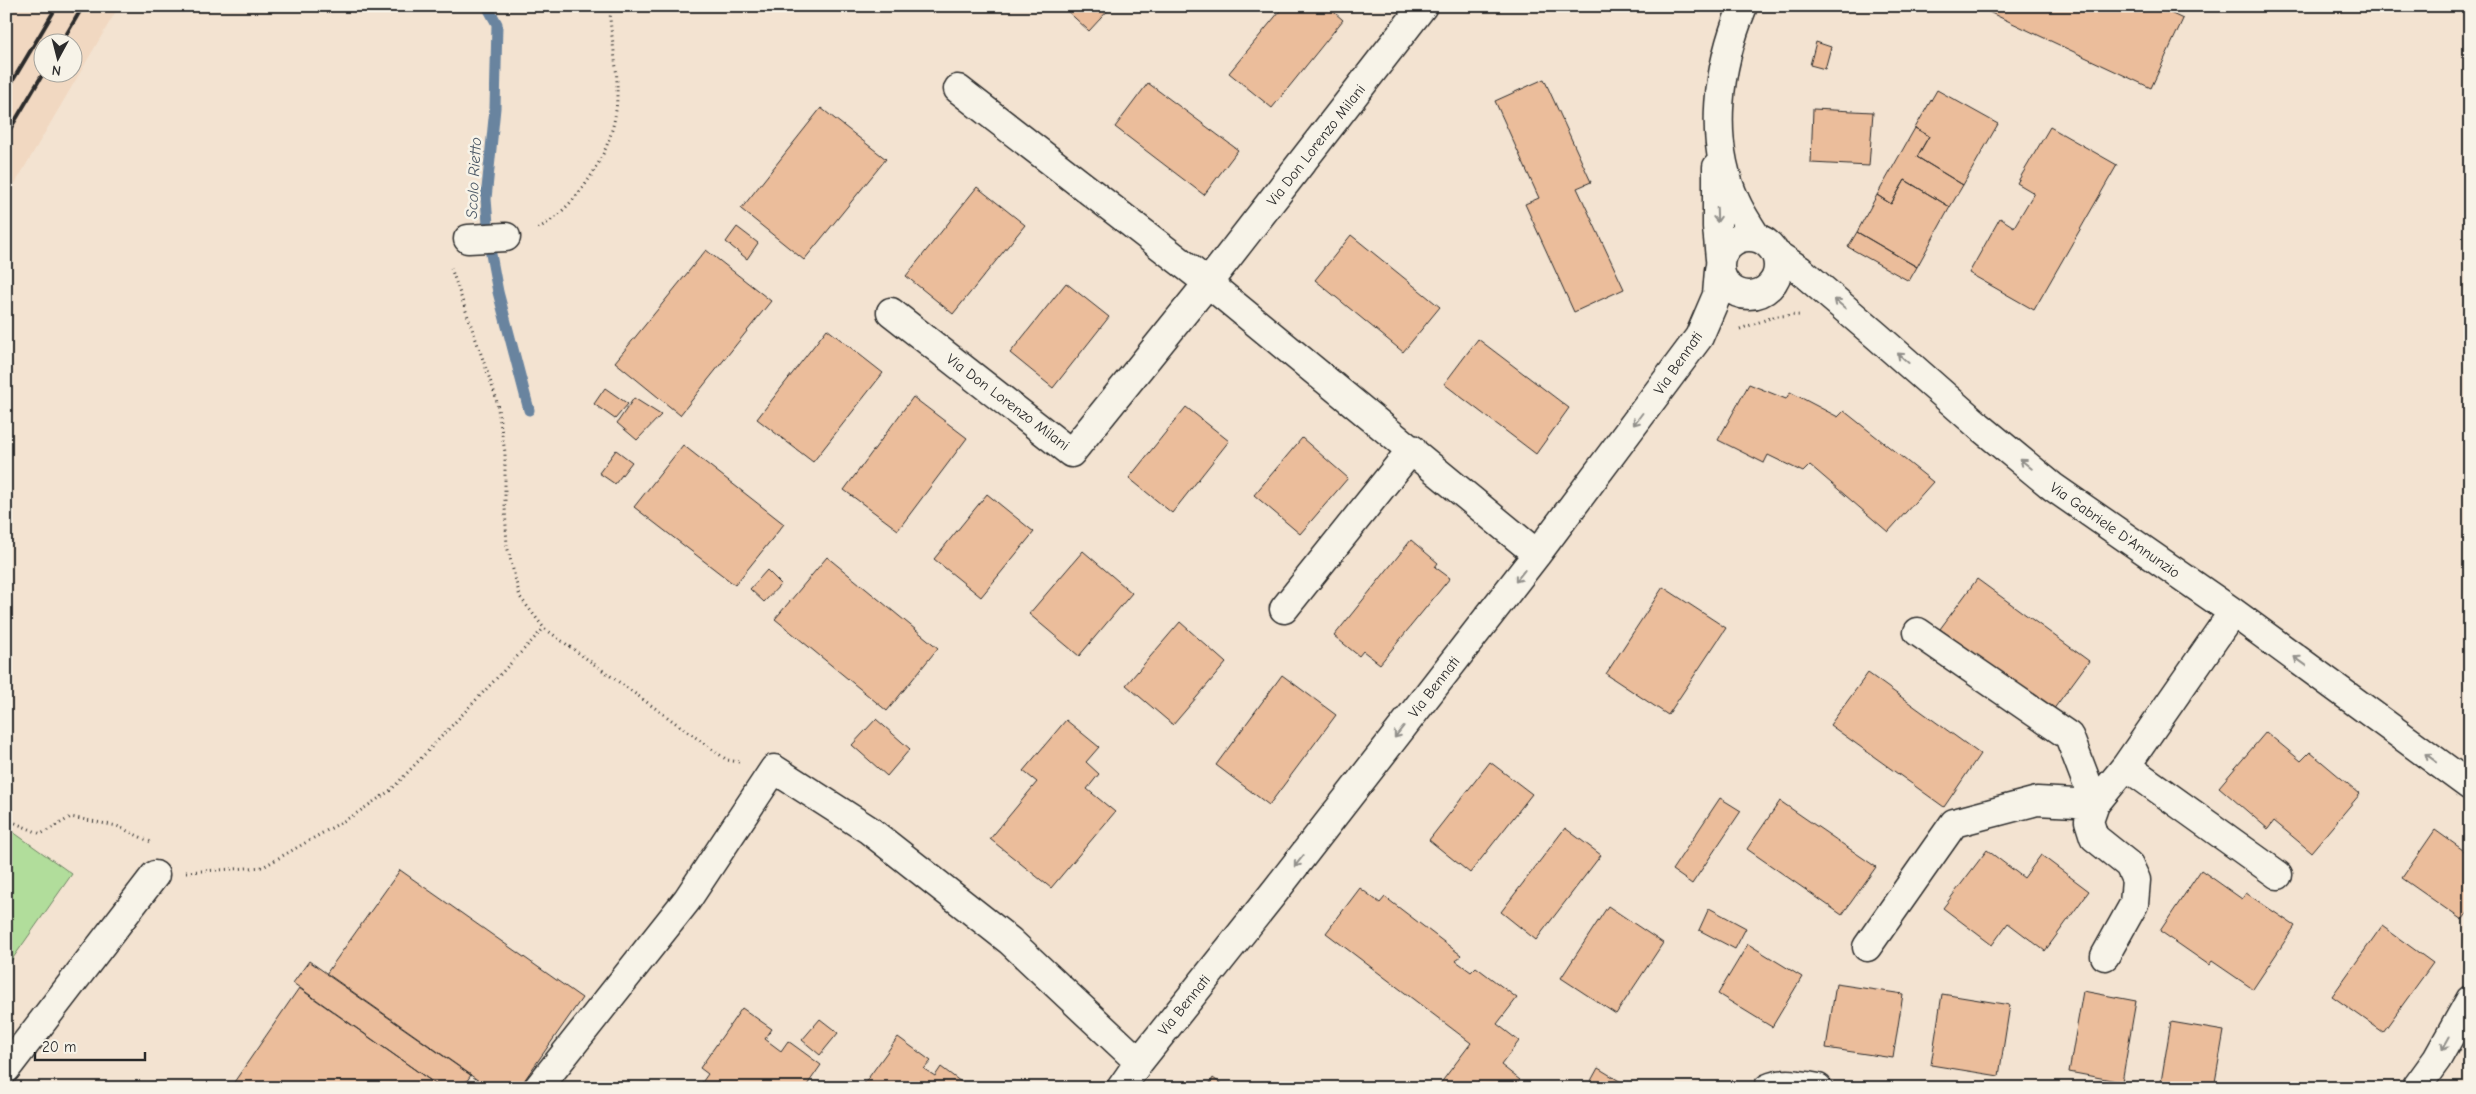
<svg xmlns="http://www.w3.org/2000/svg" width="2476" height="1094" font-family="'Comic Neue',sans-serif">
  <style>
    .built { fill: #f1d8c1; fill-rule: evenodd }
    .green { fill: #b1dd9b; stroke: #6e8463 }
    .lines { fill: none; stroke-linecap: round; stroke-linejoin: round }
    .stream { stroke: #69849f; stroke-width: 11 }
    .building { fill: #ebbd9b; stroke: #2b2b2b }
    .street-casing { stroke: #2b2b2b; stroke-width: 31 }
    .path { stroke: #2b2b2b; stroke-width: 3; stroke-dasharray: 1 4; stroke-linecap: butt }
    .street { stroke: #f7f3e8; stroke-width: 28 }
    .rail { stroke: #2b2b2b; stroke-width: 4 }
    .oneway { stroke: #918f8a }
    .labels { text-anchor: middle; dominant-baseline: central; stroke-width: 5; stroke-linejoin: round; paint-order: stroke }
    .street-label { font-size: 15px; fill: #2b2b2b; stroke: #f7f3e8 }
    .water-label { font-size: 16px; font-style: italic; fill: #4a5765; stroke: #f7f3e8 }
  </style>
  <rect width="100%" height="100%" fill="#f3e3d1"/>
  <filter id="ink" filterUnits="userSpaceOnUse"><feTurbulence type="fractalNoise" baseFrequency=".02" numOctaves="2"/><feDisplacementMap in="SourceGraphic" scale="10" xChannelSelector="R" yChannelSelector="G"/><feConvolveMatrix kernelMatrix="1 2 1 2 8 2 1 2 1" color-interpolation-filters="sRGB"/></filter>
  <g filter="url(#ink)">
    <!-- built -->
    <path class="built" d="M17,6h102l-113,193v-175zM42,42h30v30h-30z"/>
    <!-- green -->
    <path class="green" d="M6,827l66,47 -66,94z"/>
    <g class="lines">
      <!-- stream -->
      <path class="stream" d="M487,6l10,18 -2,84 -9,91 4,50 8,43 31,118"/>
    </g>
    <!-- building -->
    <path class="building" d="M1062,6h50l-23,25z
      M1284,6h43l16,14 -71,88 -43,-35z
      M1976,6h179l28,13 -32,69z
      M1816,42l15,5 -6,22 -15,-4z
      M1544,79l47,103 -14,6 47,101 -50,23 -49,-108 14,-6 -44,-97z
      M1148,83l90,67 -34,45 -89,-68z
      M1937,90l61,34 -35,61 -46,-28 12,-21 -14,-8z
      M821,108l65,51 -82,101 -63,-51z
      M1813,109l60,3 -4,54 -58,-3z
      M2050,127l67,38 -83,145 -65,-37 31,-55 14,9 20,-34 -17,-10z
      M1915,128l14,8 -12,21 46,28 -13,22 -45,-27 -14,24 -14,-9z
      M1905,180l45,27 -33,60 -60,-35 20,-37 14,9z
      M977,187l48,38 -72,89 -47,-38z
      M737,227l21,16 -11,16 -21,-17z
      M1857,232l60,35 -8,14 -61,-34z
      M1351,235l89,72 -37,45 -88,-72z
      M706,250l65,51 -91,114 -65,-53z
      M1066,283l43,34 -56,71 -43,-35z
      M827,329l56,44 -70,89 -56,-43z
      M1478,339l91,69 -33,46 -92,-70z
      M1749,384l37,15 4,-7 48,25 6,-6 89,71 -45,50 -78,-67 -7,7 -35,-17 -4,8 -46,-23z
      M605,388l23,16 -13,15 -21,-15z
      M913,397l54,41 -69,92 -54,-40z
      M634,398l27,17 -24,25 -20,-17z
      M1186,407l43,34 -57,72 -43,-35z
      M1302,438l46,40 -48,56 -46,-39z
      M683,445l101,79 -49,61 -101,-78z
      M616,450l16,12 -17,22 -16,-11z
      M987,494l47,38 -53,65 -47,-38z
      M1411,540l27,23 -3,4 15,11 -70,86 -17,-13 -4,5 -25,-20z
      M1083,551l49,42 -53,63 -50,-42z
      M827,557l111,91 -51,63 -112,-92z
      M767,570l14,14 -17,18 -14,-13z
      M1977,579l112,82 -36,49 -113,-81z
      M1663,587l63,41 -58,87 -62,-41z
      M1180,622l46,41 -53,62 -47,-40z
      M1868,673l112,81 -36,53 -114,-82z
      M1282,675l54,40 -67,90 -53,-40z
      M876,719l34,30 -23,27 -35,-31z
      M1066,720l33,27 -13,15 13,12 -12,15 28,23 -64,76 -61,-49 47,-57 -14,-11z
      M2266,732l35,29 9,-9 50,42 -49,58 -37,-31 -6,8 -49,-42z
      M1490,762l42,32 -62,79 -41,-33z
      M1720,798l21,13 -49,73 -20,-14z
      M1780,801l96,66 -34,48 -95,-66z
      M1565,828l36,27 -65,85 -35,-28z
      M2435,830l35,25v55l-8,10 -60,-42z
      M1987,850l37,28 17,-23 48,36 -44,60 -37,-28 -16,22 -49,-37z
      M400,870l182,128 -63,90h-30l-163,-114z
      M2201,870l41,29 4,-6 49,33 -42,63 -41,-28 -3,4 -49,-34z
      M1360,888l20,15 5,-6 76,58 -5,6 15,11 5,-5 41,31 -20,26 22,17 -18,24 19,15 -6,8h-77l34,-45 -145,-110z
      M1608,906l55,37 -47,71 -55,-36z
      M1709,908l37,20 -11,21 -36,-19z
      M2382,926l51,37 -50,69 -51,-36z
      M1748,944l54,33 -30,50 -54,-33z
      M309,961l162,114 -9,13h-21l-148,-105z
      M1836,984l67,10 -10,64 -67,-10z
      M299,988l142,100h-211z
      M2083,991l53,10 -14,81 -53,-10z
      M1942,994l68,11 -11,71 -68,-11z
      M742,1008l30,21 -7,10 16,12 7,-10 33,24 -16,23h-107l10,-14 -8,-6z
      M820,1019l18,14 -18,22 -18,-15z
      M2171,1022l53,9 -10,57h-54z
      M898,1037l33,24 -7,8 11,7 6,-9 28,21h-108z
      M1598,1068l33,20h-44z
      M1213,1078l14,10h-20z"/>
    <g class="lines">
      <defs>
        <path id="street" d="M1743,6c-25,61 -36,134 -7,196 5,12 14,24 21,36
          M958,89l250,194 329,271
          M1717,167v60l3,32
          M1720 266a29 29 0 1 1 58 0a29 29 0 1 1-58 0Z
          M468,239l38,-2
          M1776,254l24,16 77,66 102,90 74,61 180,125 237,174
          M891,312l180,141 137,-170 215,-277
          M1284,609l128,-160
          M2126,766l152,109
          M1867,947l87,-124 83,-22 58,3 -26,-68 -151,-104
          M2105,956l29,-52 2,-24 -7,-15 -35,-28 -5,-16 6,-17 31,-38 107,-154
          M6,1069l149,-194
          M538,1088l149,-188 87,-131 95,61 141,111 129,121
          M1121,1088l18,-26 137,-172 261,-336 162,-217 18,-42 2,-25
          M1768,1088c14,-7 34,-3 50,0
          M2416,1088l21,-29 33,-59"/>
      </defs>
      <!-- street casing -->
      <use href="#street" class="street-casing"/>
      <!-- path -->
      <path class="path" d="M538,228c14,-6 29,-21 38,-32 24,-28 41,-65 41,-101 1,-26 -5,-52 -7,-77l2,-12
        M451,268l45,129 9,55v55l2,39 13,51 24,31 183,132 12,2
        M1740,329l36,-13 25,-1
        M6,819l35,15 30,-17 46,9 34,16
        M186,872l77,-5 91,-52 37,-25 153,-162"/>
      <!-- street -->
      <use href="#street" class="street"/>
      <!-- rail -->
      <path class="rail" d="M62,42l21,-36
        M6,92l51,-86
        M6,136l38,-64"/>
    </g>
    <!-- one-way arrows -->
    <defs><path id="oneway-shaft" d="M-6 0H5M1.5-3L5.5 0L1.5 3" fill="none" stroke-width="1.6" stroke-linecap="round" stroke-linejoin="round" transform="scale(1.25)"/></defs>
    <g class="oneway">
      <use href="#oneway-shaft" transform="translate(1717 215) rotate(88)"/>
      <use href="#oneway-shaft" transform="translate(1840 304) rotate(-140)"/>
      <use href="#oneway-shaft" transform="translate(1903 358) rotate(-138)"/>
      <use href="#oneway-shaft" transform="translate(1638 419) rotate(127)"/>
      <use href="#oneway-shaft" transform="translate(2026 464) rotate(-141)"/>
      <use href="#oneway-shaft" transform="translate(1520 576) rotate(128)"/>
      <use href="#oneway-shaft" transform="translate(2300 661) rotate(-144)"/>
      <use href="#oneway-shaft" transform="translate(1399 732) rotate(128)"/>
      <use href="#oneway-shaft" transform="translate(2431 758) rotate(-144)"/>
      <use href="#oneway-shaft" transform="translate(1299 861) rotate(128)"/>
      <use href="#oneway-shaft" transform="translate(2446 1043) rotate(119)"/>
    </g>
  </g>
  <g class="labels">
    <!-- street labels -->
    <g class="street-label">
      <text transform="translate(1316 145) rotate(-52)">Via Don Lorenzo Milani</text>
      <text transform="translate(1678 363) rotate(-55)">Via Bennati</text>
      <text transform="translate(1008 402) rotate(37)">Via Don Lorenzo Milani</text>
      <text transform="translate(2115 530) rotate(35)">Via Gabriele D'Annunzio</text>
      <text transform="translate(1434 687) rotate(-52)">Via Bennati</text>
      <text transform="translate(1184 1005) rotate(-51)">Via Bennati</text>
    </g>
    <!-- water labels -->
    <g class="water-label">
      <text transform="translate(474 178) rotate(-87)">Scolo Rietto</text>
    </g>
  </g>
  <!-- margin -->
  <rect width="2476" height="1094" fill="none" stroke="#f7f3e8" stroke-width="25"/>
  <rect x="12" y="12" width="2451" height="1069" fill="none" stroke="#2b2b2b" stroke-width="2" filter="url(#ink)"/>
  <!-- north arrow -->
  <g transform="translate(58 58) rotate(187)"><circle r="24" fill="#f7f3e8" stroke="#a5a39c"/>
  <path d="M0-4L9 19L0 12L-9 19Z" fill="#2b2b2b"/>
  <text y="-8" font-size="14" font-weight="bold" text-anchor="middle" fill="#2b2b2b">N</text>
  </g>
  <!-- scale -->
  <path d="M35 1052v8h110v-8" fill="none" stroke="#2b2b2b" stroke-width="2.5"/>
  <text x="42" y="1052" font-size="15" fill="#2b2b2b" stroke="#f7f3e8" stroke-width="4" paint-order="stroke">20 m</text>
</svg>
